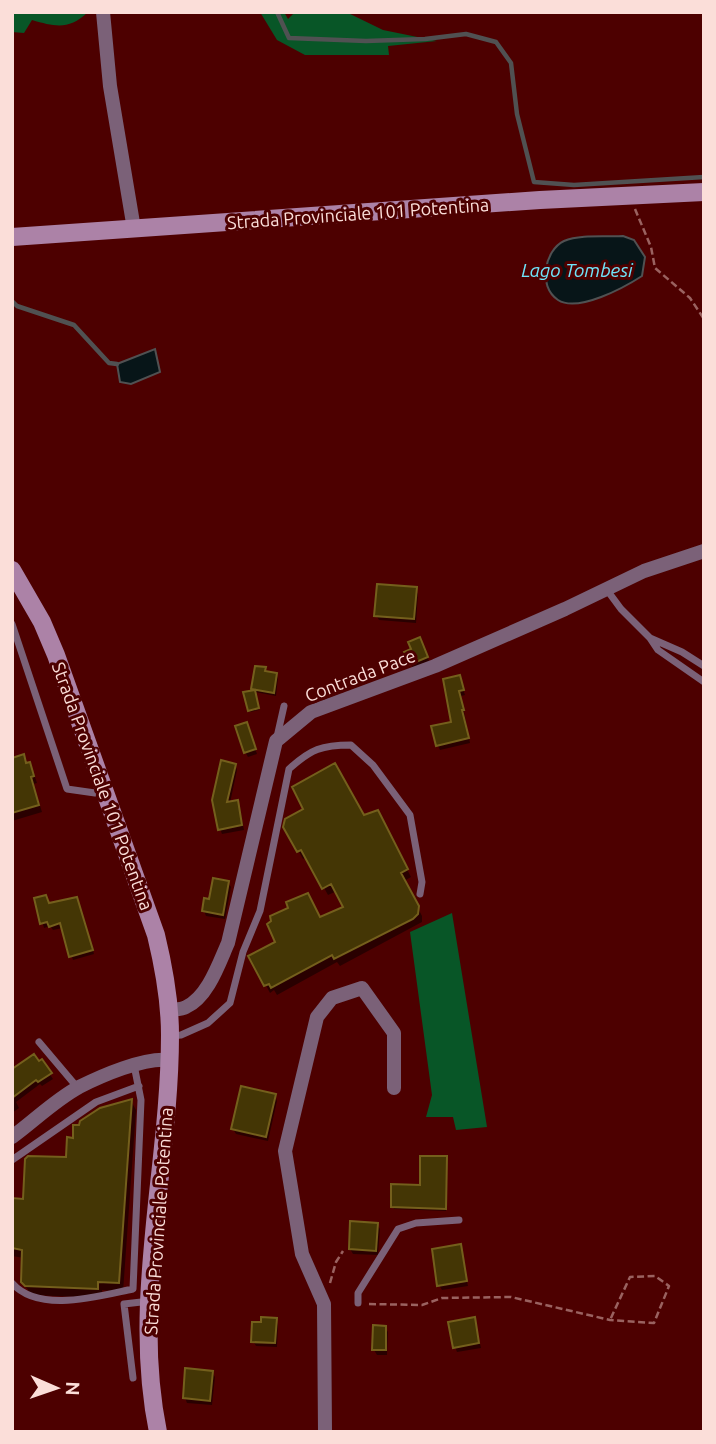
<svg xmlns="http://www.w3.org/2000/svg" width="716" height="1444" font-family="Ubuntu,sans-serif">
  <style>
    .green { fill: #085627 }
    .water { fill: #071518; stroke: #505152; stroke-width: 2 }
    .shadow { fill: #0007 }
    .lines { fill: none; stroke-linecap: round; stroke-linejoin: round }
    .stream { stroke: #505152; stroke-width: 4.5 }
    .building { fill: #443605; stroke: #745f1c; stroke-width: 2 }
    .path { stroke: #9a6260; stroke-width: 2.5; stroke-dasharray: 7 3.5; stroke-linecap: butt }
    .lane { stroke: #7b6178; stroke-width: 7 }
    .street { stroke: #7b6178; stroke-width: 14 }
    .secondary { stroke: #ac82a7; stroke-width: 18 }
    .labels { text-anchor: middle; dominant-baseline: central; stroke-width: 6; stroke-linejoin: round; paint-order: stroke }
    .street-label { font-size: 18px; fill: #fbded9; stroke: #4d0000 }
    .water-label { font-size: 19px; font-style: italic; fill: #6fe5fa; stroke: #4d0000 }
  </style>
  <rect width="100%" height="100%" fill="#4d0000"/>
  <!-- green -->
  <path class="green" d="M14,12h74c-19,18 -32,15 -56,8l-8,13 -12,-1z
    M260,12h24l4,7 7,-7 16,2 35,-2 37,18 54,11 -49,5 1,9h-84l-28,-15z
    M452,913l35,214 -31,3 -3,-13h-27l6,-22 -22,-163z"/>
  <!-- water -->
  <path class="water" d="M623,236l11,4 11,17 -3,19c-17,11 -64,37 -84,24 -21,-14 -13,-50 6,-59 16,-7 42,-4 59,-5z
    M155,349l5,23 -29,12 -11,-2 -3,-18z"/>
  <!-- shadow -->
  <path class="shadow" d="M415,589l3,5 -2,29 -37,-3 -3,-5z
    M422,643l7,18 -16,7 -2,-4z
    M265,669l2,4 9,1 2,4 -2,18 -21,-4 4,18 -9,2 5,-21 -2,-2z
    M459,677l6,18 -4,1 9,47 -30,7 -2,-4 15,-23z
    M249,729l8,25 -9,3 -3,-5z
    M23,756l10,15 4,12 -4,1 9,28 -30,9v-61z
    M235,765l2,5 -7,33 7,-1 2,5 5,23 -22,4 -2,-5z
    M363,817l19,3 29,57 -7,4 18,35v6l-82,44 -3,-4 -60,33 -3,-5 -4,3 -19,-36 94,-50 -8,-16 -9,4 -21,-38 -4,2 -18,-32z
    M228,883l3,4 -6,32 -19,-3 -2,-5z
    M36,899l13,6 30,-2 15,51 -21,6 -10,-32 -10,2 -3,-4 -6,2z
    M41,1061l12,18 -11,7 -2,-2 -24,18 3,6 -7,5v-37z
    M275,1096l2,5 -9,40 -32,-7 -3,-5z
    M131,1101l5,9 -13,182 -21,-2v8l-70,-3 -10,-13 2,-24 -12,-2v-56h13l43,-41 7,-20z
    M446,1158v53l-52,-2 -1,-2 28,-21z
    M377,1224l3,5 -2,26 -25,-1 -3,-5z
    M460,1246l8,40 -26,4 -3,-5z
    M474,1319l7,29 -24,4 -2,-5z
    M276,1320l2,5 -1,22 -21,-1 -3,-5z
    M385,1327l3,5 -1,23h-10l-3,-5z
    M212,1372l3,5 -3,28 -25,-2 -2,-5z"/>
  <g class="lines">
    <!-- stream -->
    <path class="stream" d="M277,12l12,26 77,3 59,-2 41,-5 30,8 15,21 6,51 17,68 40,3 130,-8
      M12,301l5,5 57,19 35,38 8,1"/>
  </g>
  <!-- building -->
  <path class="building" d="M377,584l40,3 -3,32 -40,-3z
    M420,637l8,20 -19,8 -5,-13 7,-3 -3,-7z
    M255,666l11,1 -1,4 12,2 -3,20 -23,-4z
    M460,675l4,15 -5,1 5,19h-2l7,28 -33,8 -5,-20 20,-4 -8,-43z
    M255,690l4,18 -11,3 -5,-19z
    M247,722l9,27 -12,4 -9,-27z
    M24,754l2,9 4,-1 4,14 -3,1 8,28 -27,8v-55z
    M221,760l15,4 -9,38 11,-2 4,25 -24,5 -6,-30z
    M335,763l29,52 14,-5 30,59 -7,4 18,33 -1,8 -5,5 -79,40 -2,-4 -61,33 -2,-4 -5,2 -16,-30 27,-14 -8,-18 4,-3 -1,-5 18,-8 -2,-6 22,-9 12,24 23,-10 -12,-23 -9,5 -21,-39 -4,2 -14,-25 2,-8 18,-10 -11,-22z
    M213,878l16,3 -6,34 -21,-4 2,-13 5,1z
    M46,895l3,8 28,-6 16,53 -24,7 -9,-34 -11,4 -2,-5 -7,2 -6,-26z
    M34,1054l5,7 3,-2 10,14 -14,9 -2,-2 -24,18v-29z
    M241,1086l35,8 -10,43 -35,-8z
    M132,1099l-13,184 -21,-1v7l-73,-3 -4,-4 1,-32 -10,-2v-50l11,1 2,-40 3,-3 38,1 1,-20 6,1v-13h6l1,-4 20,-13z
    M420,1156h27l-1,53 -55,-2v-23l29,1z
    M350,1221l28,2 -2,28 -27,-2z
    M461,1244l6,37 -30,5 -5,-37z
    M261,1317l16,1 -2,25 -24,-1 1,-20h9z
    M475,1317l4,26 -26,5 -5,-26z
    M373,1325l13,1v24h-14z
    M185,1368l28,3 -3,30 -27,-3z"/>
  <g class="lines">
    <!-- path -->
    <path class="path" d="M635,209l16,38 4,21 35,30 14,21
      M330,1283l6,-21 7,-11
      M369,1304l53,1 20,-7 69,-1 99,23 44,3 15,-37 -14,-10 -25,1 -20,43"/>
    <!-- lane -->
    <path class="lane" d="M607,590l14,19 29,29 32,14 22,14
      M12,624l55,165 28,4 9,-3
      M650,638l8,12 46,32
      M277,737l7,-31
      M171,1036l10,-1 27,-12 22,-20 13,-51 17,-41 29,-142c22,-20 33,-24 62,-24l22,20 37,50 12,67 -2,12
      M39,1042l38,45
      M12,1160l84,-58 43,-16
      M12,1283c27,31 87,13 121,6l8,-189 -7,-35
      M358,1303v-10l40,-64 18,-6 43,-3
      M133,1378l-9,-74 26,-3"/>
    <!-- street -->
    <path class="street" d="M103,12l7,74 24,143
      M169,1010c5,-1 12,0 17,-3 22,-10 33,-44 42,-64l48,-202 35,-29 124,-46 130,-57 79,-38 60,-20
      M12,1137c22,-16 43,-37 67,-50 22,-11 65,-30 90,-27
      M325,1432l-1,-128 -22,-50 -17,-103 32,-134 15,-19 30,-10 32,45v55"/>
    <!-- secondary -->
    <path class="secondary" d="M12,237l528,-37 164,-8
      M12,570l30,52 14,33 100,280c8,33 14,65 14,100 0,131 -39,266 -12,397"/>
  </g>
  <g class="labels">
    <!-- street labels -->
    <g class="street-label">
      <text transform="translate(358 213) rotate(-4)">Strada Provinciale 101 Potentina</text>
      <text transform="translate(360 675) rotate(-21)">Contrada Pace</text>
      <text transform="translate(103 786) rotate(70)">Strada Provinciale 101 Potentina</text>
      <text transform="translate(158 1221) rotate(-86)">Strada Provinciale Potentina</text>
    </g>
    <!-- water labels -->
    <g class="water-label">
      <text x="577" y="270">Lago Tombesi</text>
    </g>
  </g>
  <!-- border -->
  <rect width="716" height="1444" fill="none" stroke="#fbded9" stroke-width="28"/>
  <!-- north arrow -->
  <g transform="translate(56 1388) rotate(92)" stroke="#4d0000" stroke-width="5" paint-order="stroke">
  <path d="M0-5L12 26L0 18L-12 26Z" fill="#fbded9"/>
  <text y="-10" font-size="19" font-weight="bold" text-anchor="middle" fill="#fbded9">N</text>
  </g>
</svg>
